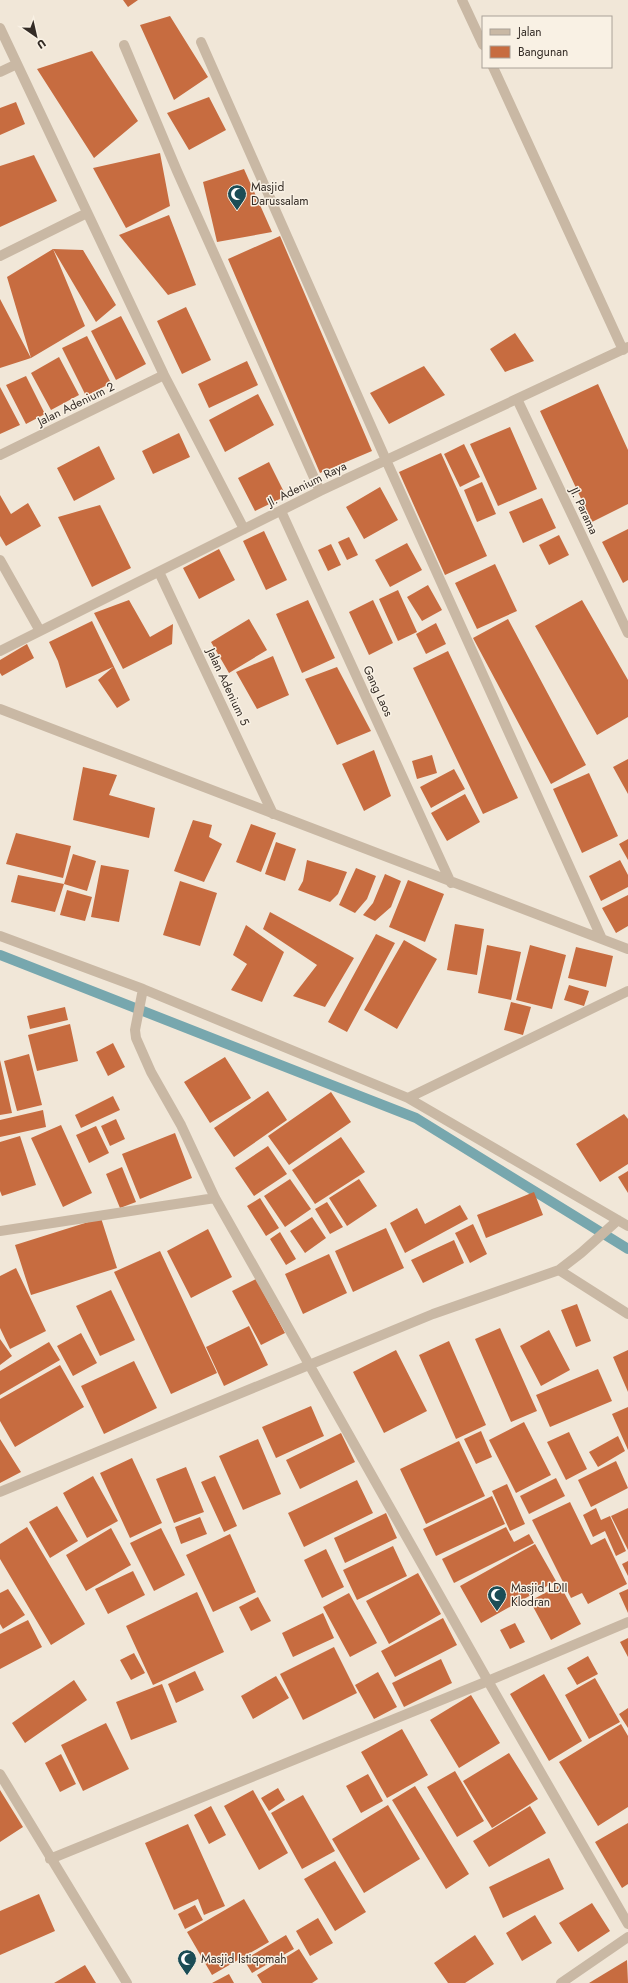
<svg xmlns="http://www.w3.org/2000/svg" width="628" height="1983" font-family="Jost,sans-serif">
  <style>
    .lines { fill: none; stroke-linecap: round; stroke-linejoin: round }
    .stream { stroke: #77a7ae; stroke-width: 10 }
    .building { fill: #c76c40 }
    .minor { stroke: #c9b8a4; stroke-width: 10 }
    .labels { text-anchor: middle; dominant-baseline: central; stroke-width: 3; stroke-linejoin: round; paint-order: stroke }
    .poi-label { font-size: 12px; fill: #342c26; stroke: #f9f1e4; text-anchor: start }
    .street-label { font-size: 12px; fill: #342c26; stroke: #f9f1e4 }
  </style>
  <rect width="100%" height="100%" fill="#f1e7d8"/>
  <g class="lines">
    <!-- stream -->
    <path class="stream" d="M0,955l416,163 212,131"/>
  </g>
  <!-- building -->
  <path class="building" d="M123,0h15l-10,7z
    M170,16l38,61 -34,23 -34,-75z
    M92,51l46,70 -44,37 -57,-89z
    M209,97l17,33 -37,20 -22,-37z
    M16,102l9,22 -25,11v-27z
    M160,153l10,53 -44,22 -33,-60z
    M34,155l23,46 -57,26v-61z
    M244,169l28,63 -55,10 -14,-60z
    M169,215l27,70 -28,10 -49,-60z
    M280,236l92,215 -52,22 -92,-214z
    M53,249l30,1 33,55 -20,17z
    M53,249l32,77 -54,32 -24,-81z
    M0,299l31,59 -31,10z
    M186,307l25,53 -29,14 -25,-53z
    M121,316l25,48 -30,16 -25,-49z
    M515,333l19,28 -29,11 -15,-23z
    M87,336l24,47 -25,13 -24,-48z
    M59,357l20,38 -28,15 -20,-37z
    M247,361l11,24 -49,23 -11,-24z
    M424,366l21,29 -56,29 -19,-31z
    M26,376l19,38 -19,10 -20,-39z
    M598,384l30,66v54l-36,18 -52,-111z
    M0,387l20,38 -20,9z
    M258,394l16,31 -49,27 -16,-32z
    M510,427l27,62 -39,17 -28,-62z
    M179,433l11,24 -37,17 -11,-23z
    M464,444l16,33 -20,10 -16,-33z
    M99,446l16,33 -41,22 -17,-33z
    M441,453l46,103 -42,19 -46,-103z
    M269,462l17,34 -31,15 -17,-33z
    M482,482l14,32 -19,8 -13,-32z
    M380,487l18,33 -34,19 -18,-32z
    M0,495l11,19 17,-11 13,23 -35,20 -6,-10z
    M542,498l14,30 -33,15 -14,-31z
    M100,505l31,63 -39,19 -34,-70z
    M628,529v51l-5,3 -21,-41z
    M264,531l23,49 -21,10 -23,-49z
    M559,535l10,20 -20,10 -10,-20z
    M349,537l9,18 -11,5 -9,-18z
    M407,543l15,27 -32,17 -15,-27z
    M331,544l10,21 -13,6 -10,-21z
    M219,549l16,31 -36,19 -16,-31z
    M495,564l22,47 -40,18 -22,-46z
    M428,585l14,25 -20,11 -15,-24z
    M398,590l19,42 -19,9 -19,-42z
    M129,600l21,37 23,-13 -1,20 -49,25 -29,-56z
    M308,600l27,58 -33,15 -26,-59z
    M373,600l20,43 -24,12 -20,-43z
    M582,600l46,80v37l-31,18 -62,-109z
    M249,619l18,31 -38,23 -18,-31z
    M508,619l78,146 -35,19 -78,-146z
    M92,621l38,79 -13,8 -19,-28 15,-13 -47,21 -8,-27 -9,-19z
    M436,623l10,21 -20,10 -10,-20z
    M27,644l7,14 -32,18 -2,-3v-13z
    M448,651l70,147 -35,16 -70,-146z
    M273,656l16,39 -32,14 -21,-37z
    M337,667l34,64 -34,14 -32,-66z
    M374,750l17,46 -27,15 -22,-47z
    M432,755l5,18 -20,6 -5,-18z
    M628,759v35l-15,-27z
    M83,767l34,8 -8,20 46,13 -6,30 -76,-18z
    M454,769l11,20 -34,19 -11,-21z
    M589,773l29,63 -36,17 -29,-64z
    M465,794l15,28 -33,19 -16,-28z
    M193,820l19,5 -3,12 13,7 -18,38 -30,-11z
    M251,824l25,9 -15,39 -25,-10z
    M16,833l55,13 -8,32 -57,-14z
    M628,839v21l-9,-16z
    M276,842l20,7 -11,32 -20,-7z
    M73,854l23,7 -9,30 -23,-7z
    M307,860l40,12 -9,22 -8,8 -32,-12 5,-9z
    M620,860l8,15v12l-27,14 -12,-25z
    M101,865l28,5 -10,52 -28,-5z
    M356,868l20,8 -9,23 -12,14 -16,-8z
    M385,874l16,7 -10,26 -16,14 -12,-6 10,-12z
    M18,875l46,9 -9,28 -44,-10z
    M408,880l36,14 -19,48 -36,-15z
    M180,881l37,12 -17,53 -37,-11z
    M67,890l25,7 -7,24 -25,-6z
    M628,895v31l-12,7 -14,-25z
    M270,912l84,46 -29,49 -32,-11 24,-31 -54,-36z
    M455,924l29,5 -7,46 -30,-5z
    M246,925l38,27 -22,50 -31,-12 16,-26 -14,-9z
    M376,934l19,9 -48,89 -19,-10z
    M404,940l33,19 -40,70 -33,-19z
    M487,945l34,7 -10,48 -33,-7z
    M530,945l36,10 -14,54 -36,-9z
    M576,947l37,9 -7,31 -38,-9z
    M569,985l20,6 -5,15 -20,-6z
    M511,1002l20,5 -8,28 -19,-5z
    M65,1007l3,13 -38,9 -3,-13z
    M70,1024l8,37 -41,10 -9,-36z
    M113,1043l12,24 -17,9 -12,-24z
    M29,1054l13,51 -25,6 -13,-50z
    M225,1057l26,41 -41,25 -26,-41z
    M0,1060l12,53 -12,2z
    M268,1091l19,29 -53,37 -20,-29z
    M331,1092l20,30 -62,43 -21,-29z
    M113,1096l7,14 -39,18 -6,-13z
    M43,1110l3,17 -46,10v-17z
    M624,1114l4,5v45l-28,18 -24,-38z
    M116,1119l9,20 -15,7 -9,-20z
    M61,1125l31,68 -29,14 -32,-69z
    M96,1126l13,27 -20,10 -13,-28z
    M175,1133l17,45 -52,21 -18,-45z
    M20,1136l16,49 -34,11 -2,-5v-49z
    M341,1137l24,35 -50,32 -23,-34z
    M268,1146l19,28 -33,22 -19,-28z
    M122,1167l14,35 -16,6 -14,-34z
    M628,1171v22l-10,-16z
    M290,1179l21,30 -26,18 -21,-31z
    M359,1179l18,27 -30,20 -18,-28z
    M534,1192l9,23 -57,23 -9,-23z
    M260,1198l19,30 -13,8 -19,-30z
    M327,1202l16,25 -13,7 -15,-25z
    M460,1205l8,14 -63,34 -15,-30 27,-15 8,16z
    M312,1217l14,21 -21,15 -15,-22z
    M101,1218l16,50 -86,27 -16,-50z
    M473,1224l14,30 -17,9 -15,-30z
    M386,1228l18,40 -51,24 -18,-41z
    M208,1229l24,48 -41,21 -24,-47z
    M280,1232l16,27 -10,6 -16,-26z
    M454,1240l10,23 -41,20 -12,-23z
    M160,1251l57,122 -46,21 -57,-122z
    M329,1254l18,39 -44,21 -18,-40z
    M16,1268l30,63 -36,18 -10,-21v-52z
    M256,1279l29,54 -24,12 -29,-54z
    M111,1290l24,50 -35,16 -24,-50z
    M577,1304l14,37 -15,6 -15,-37z
    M249,1326l19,39 -44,21 -18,-39z
    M500,1328l37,83 -26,11 -36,-83z
    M549,1330l21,40 -29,16 -21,-40z
    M81,1333l16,30 -24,13 -16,-30z
    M0,1339l12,17 -12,9z
    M449,1341l37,84 -30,14 -37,-84z
    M49,1342l11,18 -60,35v-24z
    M396,1350l31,61 -43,22 -31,-61z
    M628,1350v42l-15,-35z
    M134,1361l23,47 -53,26 -23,-48z
    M60,1365l24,42 -69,40 -15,-26v-22z
    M598,1369l14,32 -62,26 -14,-32z
    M311,1406l13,30 -48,22 -14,-31z
    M628,1407v43l-16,-36z
    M524,1422l27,53 -35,18 -27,-53z
    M481,1431l11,26 -16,7 -12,-25z
    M569,1432l18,37 -21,11 -19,-38z
    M341,1433l14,29 -55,27 -14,-29z
    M618,1436l7,15 -27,16 -9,-15z
    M0,1439l21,33 -21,11z
    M258,1439l23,55 -38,16 -24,-54z
    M459,1441l26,55 -59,28 -26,-55z
    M132,1458l30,65 -32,15 -30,-65z
    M616,1461l12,27 -37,19 -13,-27z
    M186,1467l18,45 -30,11 -18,-44z
    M93,1476l25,45 -31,17 -24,-45z
    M215,1476l22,50 -13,6 -23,-50z
    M556,1478l9,18 -36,18 -9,-18z
    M357,1480l16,33 -69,34 -16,-34z
    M507,1484l18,40 -15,7 -18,-40z
    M492,1496l13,28 -69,32 -13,-27z
    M570,1502l21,43 14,-7 22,46 -39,20 -6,-11 -11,5 -39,-78z
    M57,1506l21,35 -28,17 -21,-36z
    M596,1508l5,12 9,-4 16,35 -10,5 -11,-25 -12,6 -10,-22z
    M628,1508v42l-17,-34z
    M386,1513l11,25 -52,25 -11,-25z
    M200,1517l7,17 -26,10 -6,-17z
    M27,1527l58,97 -34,21 -51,-86v-15z
    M506,1527l8,15 15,-8 5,9 -80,40 -12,-24z
    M111,1528l20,37 -45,26 -20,-36z
    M161,1528l24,47 -31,16 -24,-48z
    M230,1534l26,58 -43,20 -27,-57z
    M535,1544l21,37 -75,42 -21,-37z
    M393,1546l14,30 -50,24 -14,-30z
    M326,1549l18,38 -22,11 -18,-38z
    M628,1561v15l-6,-12z
    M133,1571l12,24 -37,19 -13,-25z
    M418,1573l23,41 -52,30 -23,-43z
    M560,1585l21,39 -30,16 -21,-39z
    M8,1589l17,26 -22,14 -3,-5v-31z
    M628,1589v24l-9,-20z
    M197,1592l27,60 -71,33 -27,-59z
    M349,1593l28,50 -27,14 -27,-50z
    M258,1597l13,24 -20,10 -12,-24z
    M323,1613l11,25 -41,19 -11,-24z
    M443,1618l14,27 -62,32 -14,-26z
    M28,1620l14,27 -42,22v-35z
    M515,1623l10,19 -15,7 -10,-19z
    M628,1638v19l-8,-15z
    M334,1647l23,46 -54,27 -23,-46z
    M134,1653l11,20 -14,7 -11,-20z
    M588,1656l10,18 -21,11 -10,-17z
    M441,1659l11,24 -48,24 -12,-24z
    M195,1671l9,19 -28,13 -8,-19z
    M378,1672l19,35 -23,12 -19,-34z
    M544,1674l38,67 -33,20 -39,-67z
    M276,1676l13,22 -36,21 -12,-23z
    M595,1678l25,44 -31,17 -24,-44z
    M74,1680l13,20 -62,43 -13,-20z
    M162,1684l15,38 -46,18 -15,-38z
    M471,1695l29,48 -41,25 -29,-48z
    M628,1708v20l-9,-14z
    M106,1723l23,46 -46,22 -22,-46z
    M621,1724l7,12v71l-30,19 -39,-64z
    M402,1729l26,46 -41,23 -26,-46z
    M509,1753l29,46 -46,29 -29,-47z
    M61,1754l15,30 -16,8 -15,-29z
    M455,1771l29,50 -27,16 -30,-50z
    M368,1774l15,27 -22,12 -15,-27z
    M415,1786l54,88 -23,15 -54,-89z
    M278,1788l7,12 -16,11 -8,-13z
    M0,1790l23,37 -23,15z
    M253,1790l35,63 -29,17 -35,-64z
    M303,1795l32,56 -33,18 -31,-56z
    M388,1805l32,54 -56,34 -32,-54z
    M211,1806l15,29 -17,9 -15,-29z
    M530,1806l16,27 -57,34 -16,-26z
    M628,1823v61l-6,4 -27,-46z
    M188,1824l37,82 -21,9 -6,-16 -24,11 -29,-67z
    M549,1858l15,31 -61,29 -14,-31z
    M335,1861l31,51 -31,19 -31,-52z
    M39,1894l16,37 -55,24v-44z
    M244,1899l25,43 -57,33 -25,-43z
    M592,1903l18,28 -32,21 -19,-29z
    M195,1905l8,15 -18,9 -7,-15z
    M535,1915l17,28 -30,18 -16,-28z
    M318,1918l15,25 -23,13 -14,-25z
    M286,1935l8,14 -42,24 -8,-13z
    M475,1935l19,29 -29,19h-17l-14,-20z
    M299,1949l19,30 -6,4h-50l-5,-8z
    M627,1960l1,23h-39z
    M85,1965l11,18h-42z
    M229,1974l5,9h-22z"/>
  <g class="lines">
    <!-- minor -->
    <path class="minor" d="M462,0l21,45
      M0,28l164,347 80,154
      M201,42l185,418 216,479
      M124,45l53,126 143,320
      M493,67l130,283
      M0,72l17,-8
      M0,256l87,-43
      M517,399l111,234
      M0,455l164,-80
      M281,511l170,372
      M0,560l40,71
      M159,572l114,242
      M0,651l320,-160 308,-144
      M0,709l628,240
      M0,936l143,53 265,109 220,128
      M143,989l-8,41 1,8 15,34 30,53 34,73 273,483 140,243
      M408,1098l220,-107
      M0,1231l215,-33
      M559,1270l69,44
      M0,1492l433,-178 126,-44 22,-17 37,-33
      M0,1774l127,209
      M50,1859l438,-178 140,-59
      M561,1983l67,-46"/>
  </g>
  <!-- icons -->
  <defs>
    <symbol id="mosque-pin" viewBox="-11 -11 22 30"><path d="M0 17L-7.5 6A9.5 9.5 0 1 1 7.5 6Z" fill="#1b4d56" stroke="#f9f1e4"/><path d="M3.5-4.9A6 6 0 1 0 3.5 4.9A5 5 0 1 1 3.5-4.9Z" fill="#fff"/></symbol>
  </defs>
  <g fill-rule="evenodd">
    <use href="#mosque-pin" x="226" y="183" width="22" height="30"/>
    <use href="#mosque-pin" x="486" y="1584" width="22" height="30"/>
    <use href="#mosque-pin" x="176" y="1948" width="22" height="30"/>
  </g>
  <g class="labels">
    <!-- poi labels -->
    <g class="poi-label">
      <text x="251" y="187">Masjid<tspan x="251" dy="14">Darussalam</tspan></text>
      <text x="511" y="1588">Masjid LDII<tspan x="511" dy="14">Klodran</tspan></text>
      <text x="201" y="1959">Masjid Istiqomah</text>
    </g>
    <!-- street labels -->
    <g class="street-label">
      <text transform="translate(76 404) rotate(-26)">Jalan Adenium 2</text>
      <text transform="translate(307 484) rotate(-26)">Jl. Adenium Raya</text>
      <text transform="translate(584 511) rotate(65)">Jl. Parama</text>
      <text transform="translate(228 687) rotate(65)">Jalan Adenium 5</text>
      <text transform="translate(378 691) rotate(65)">Gang Laos</text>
    </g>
  </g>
  <!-- legend -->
  <rect x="482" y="16" width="130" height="52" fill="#f9f1e4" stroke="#aaa298"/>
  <rect x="490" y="29" width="20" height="6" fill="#c9b8a4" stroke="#aaa298"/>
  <text x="518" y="36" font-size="12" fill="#342c26">Jalan</text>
  <rect x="490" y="46" width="20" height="12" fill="#c76c40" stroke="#aaa298"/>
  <text x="518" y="56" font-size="12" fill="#342c26">Bangunan</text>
  <!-- north arrow -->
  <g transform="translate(36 36) rotate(146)" stroke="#f9f1e4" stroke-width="3" paint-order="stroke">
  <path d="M0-3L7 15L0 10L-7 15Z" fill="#342c26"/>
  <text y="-6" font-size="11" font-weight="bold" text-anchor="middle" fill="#342c26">U</text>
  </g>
</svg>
